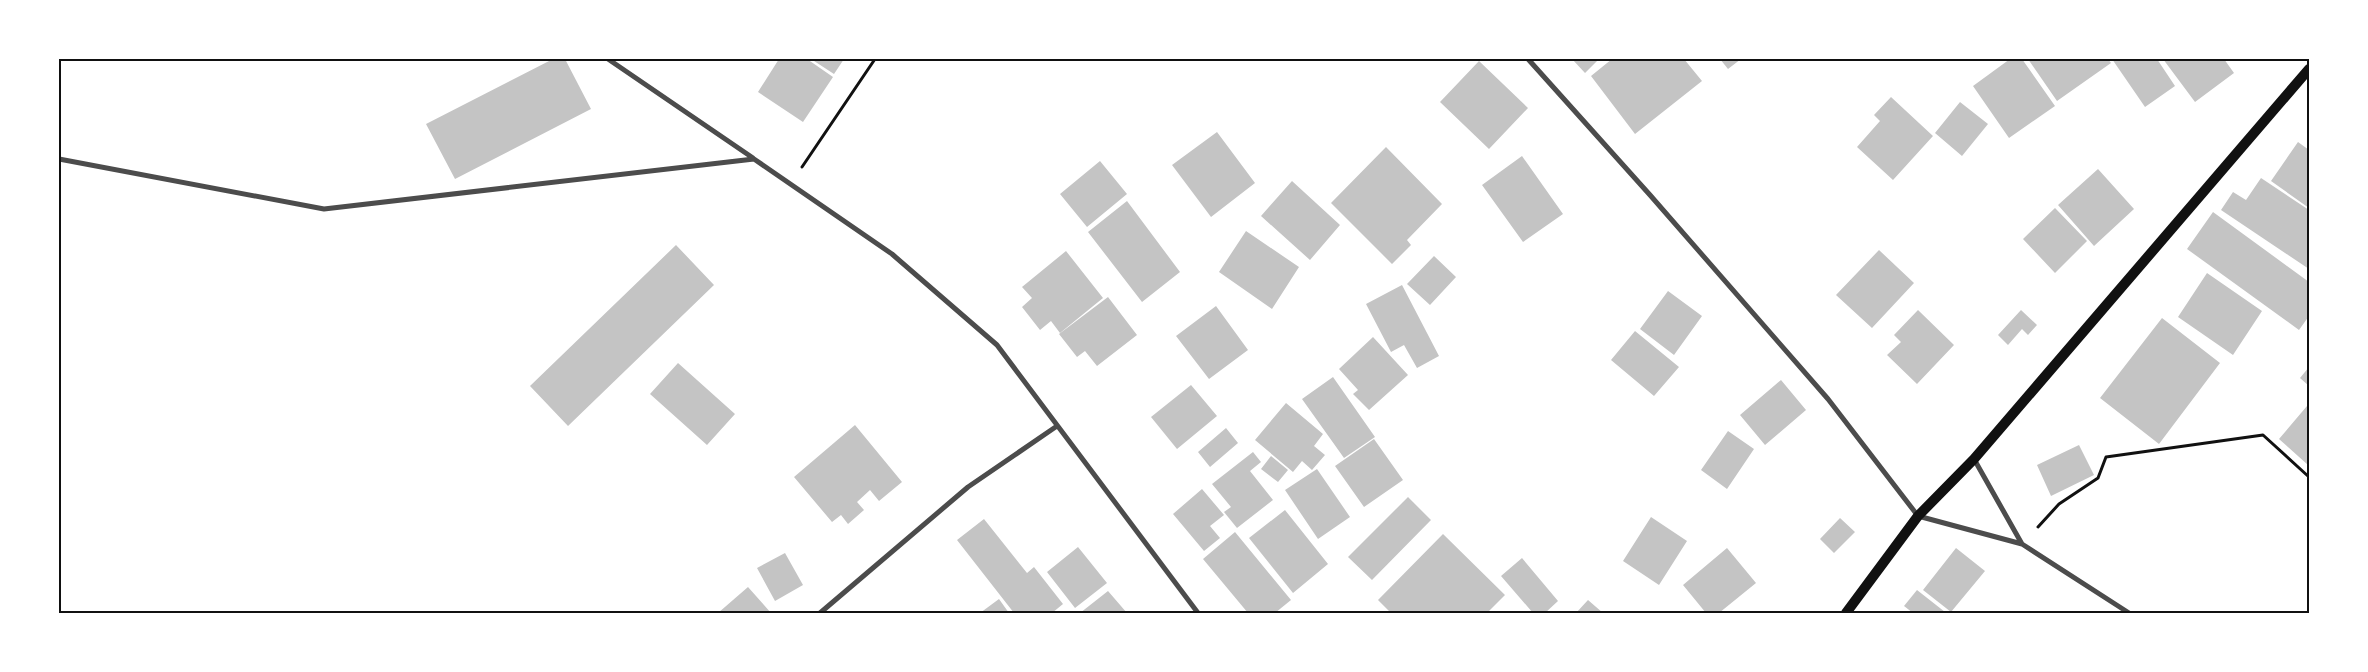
<svg xmlns="http://www.w3.org/2000/svg" width="2368" height="672" font-family="'Nunito Sans',sans-serif">
  <style>
    .building { fill: #c4c4c4 }
    .lines { fill: none; stroke-linecap: round; stroke-linejoin: round }
    .path { stroke: #111; stroke-width: 3 }
    .minor { stroke: #4c4c4c; stroke-width: 5 }
    .secondary { stroke: #111; stroke-width: 10 }
    .neatline { fill: none; stroke: #111; stroke-width: 2 }
  </style>
  <rect width="100%" height="100%" fill="#fff"/>
  <!-- building -->
  <path class="building" d="M553,59h12l26,50 -136,70 -29,-55z
    M779,59h28l26,18 -30,45 -45,-30z
    M811,59h33l-10,15z
    M1572,59h27l-14,14z
    M1612,59h72l18,22 -67,53 -44,-58z
    M1720,59h21l-13,10z
    M2010,59h12l33,47 -46,32 -36,-52z
    M2028,59h80l3,4 -54,38z
    M2112,59h45l18,27 -30,21z
    M2163,59h61l10,14 -39,29z
    M1479,61l49,47 -39,41 -49,-47z
    M1891,97l42,39 -40,44 -36,-33 23,-26 -6,-6z
    M1960,102l28,22 -26,32 -27,-23z
    M1217,132l38,51 -44,34 -39,-52z
    M2298,142l11,8v58l-38,-27z
    M1386,147l56,57 -35,36 4,5 -19,19 -61,-61z
    M1522,156l41,58 -40,28 -41,-57z
    M1100,161l27,33 -40,33 -27,-33z
    M2098,169l36,40 -40,37 -36,-41z
    M2261,178l48,32v59l-88,-59 12,-18 13,8z
    M1292,181l48,44 -30,35 -49,-44z
    M1127,201l53,71 -38,30 -54,-70z
    M2055,208l32,33 -32,32 -32,-34z
    M2213,212l96,70v34l-10,14 -112,-81z
    M1246,231l53,36 -27,42 -53,-37z
    M676,245l38,40 -146,141 -38,-40z
    M1879,250l35,33 -42,45 -36,-33z
    M1066,251l37,47 -43,35 -9,-12 -11,9 -18,-23 10,-9 -10,-11z
    M1434,256l22,21 -26,28 -23,-21z
    M2207,273l55,38 -29,44 -55,-38z
    M1402,285l37,71 -22,12 -13,-23 -13,7 -25,-48z
    M1668,291l34,25 -28,39 -34,-26z
    M1108,297l29,38 -40,31 -12,-15 -8,6 -18,-23z
    M1216,306l32,44 -39,29 -33,-43z
    M1918,310l36,35 -37,39 -30,-29 14,-13 -7,-7z
    M2021,310l16,15 -9,10 -6,-6 -14,16 -10,-10z
    M2162,318l58,45 -61,81 -59,-46z
    M1635,331l44,36 -25,29 -43,-36z
    M1373,337l35,38 -39,35 -16,-16 5,-4 -19,-21z
    M678,363l57,51 -28,31 -57,-51z
    M2309,367v19l-9,-8z
    M1333,377l42,60 -31,21 -42,-59z
    M1781,380l25,30 -41,35 -25,-30z
    M1191,385l26,31 -40,33 -26,-32z
    M1286,403l37,31 -9,12 11,9 -13,15 -10,-9 -9,11 -38,-32z
    M2307,406l2,2 -1,57 -29,-26z
    M855,425l47,57 -23,19 -9,-11 -13,12 7,8 -16,14 -7,-9 -9,7 -38,-45z
    M1226,428l12,15 -28,24 -12,-15z
    M1728,431l26,18 -27,40 -26,-19z
    M1374,439l29,41 -39,27 -29,-41z
    M2079,445l15,30 -43,21 -14,-31z
    M1253,452l8,10 -11,9 23,29 -36,28 -13,-16 7,-5 -19,-23z
    M1271,456l17,14 -10,12 -17,-13z
    M1317,469l33,48 -32,22 -33,-49z
    M1202,489l22,26 -14,11 10,12 -16,13 -31,-37z
    M1408,497l23,23 -59,60 -24,-23z
    M1285,510l43,54 -35,29 -44,-55z
    M1651,517l36,24 -28,44 -36,-24z
    M1840,518l15,14 -21,21 -14,-14z
    M984,519l43,54 7,-6 29,37 -11,9h-38l-57,-73z
    M1235,532l56,68 -16,13h-27l-45,-54z
    M1443,534l62,61 -18,18h-96l-13,-13z
    M1078,547l29,36 -32,25 -28,-36z
    M1727,548l29,35 -37,30h-13l-23,-28z
    M1956,548l29,23 -34,41 -28,-22z
    M785,553l18,32 -28,16 -18,-33z
    M1522,558l36,43 -13,12h-12l-32,-37z
    M748,587l23,26h-53z
    M1917,590l28,22 -1,1h-31l-9,-7z
    M1108,591l19,22h-47z
    M999,599l10,14h-29z
    M1588,600l15,13h-27z"/>
  <g class="lines">
    <!-- path -->
    <path class="path" d="M802,167l73,-108
      M2038,527l21,-23 39,-26 8,-21 157,-22 46,42"/>
    <!-- minor -->
    <path class="minor" d="M608,59l145,99
      M1528,59l122,136 178,204 90,117 104,28 107,69
      M59,159l265,50 430,-50 138,95 105,91 201,268
      M1974,459l48,85
      M820,613l148,-126 89,-61"/>
    <!-- secondary -->
    <path class="secondary" d="M1846,613l72,-97 56,-57 335,-390"/>
  </g>
  <!-- border -->
  <rect width="2368" height="672" fill="none" stroke="#ffffff" stroke-width="120"/>
  <rect x="60" y="60" width="2248" height="552" class="neatline"/>
</svg>
